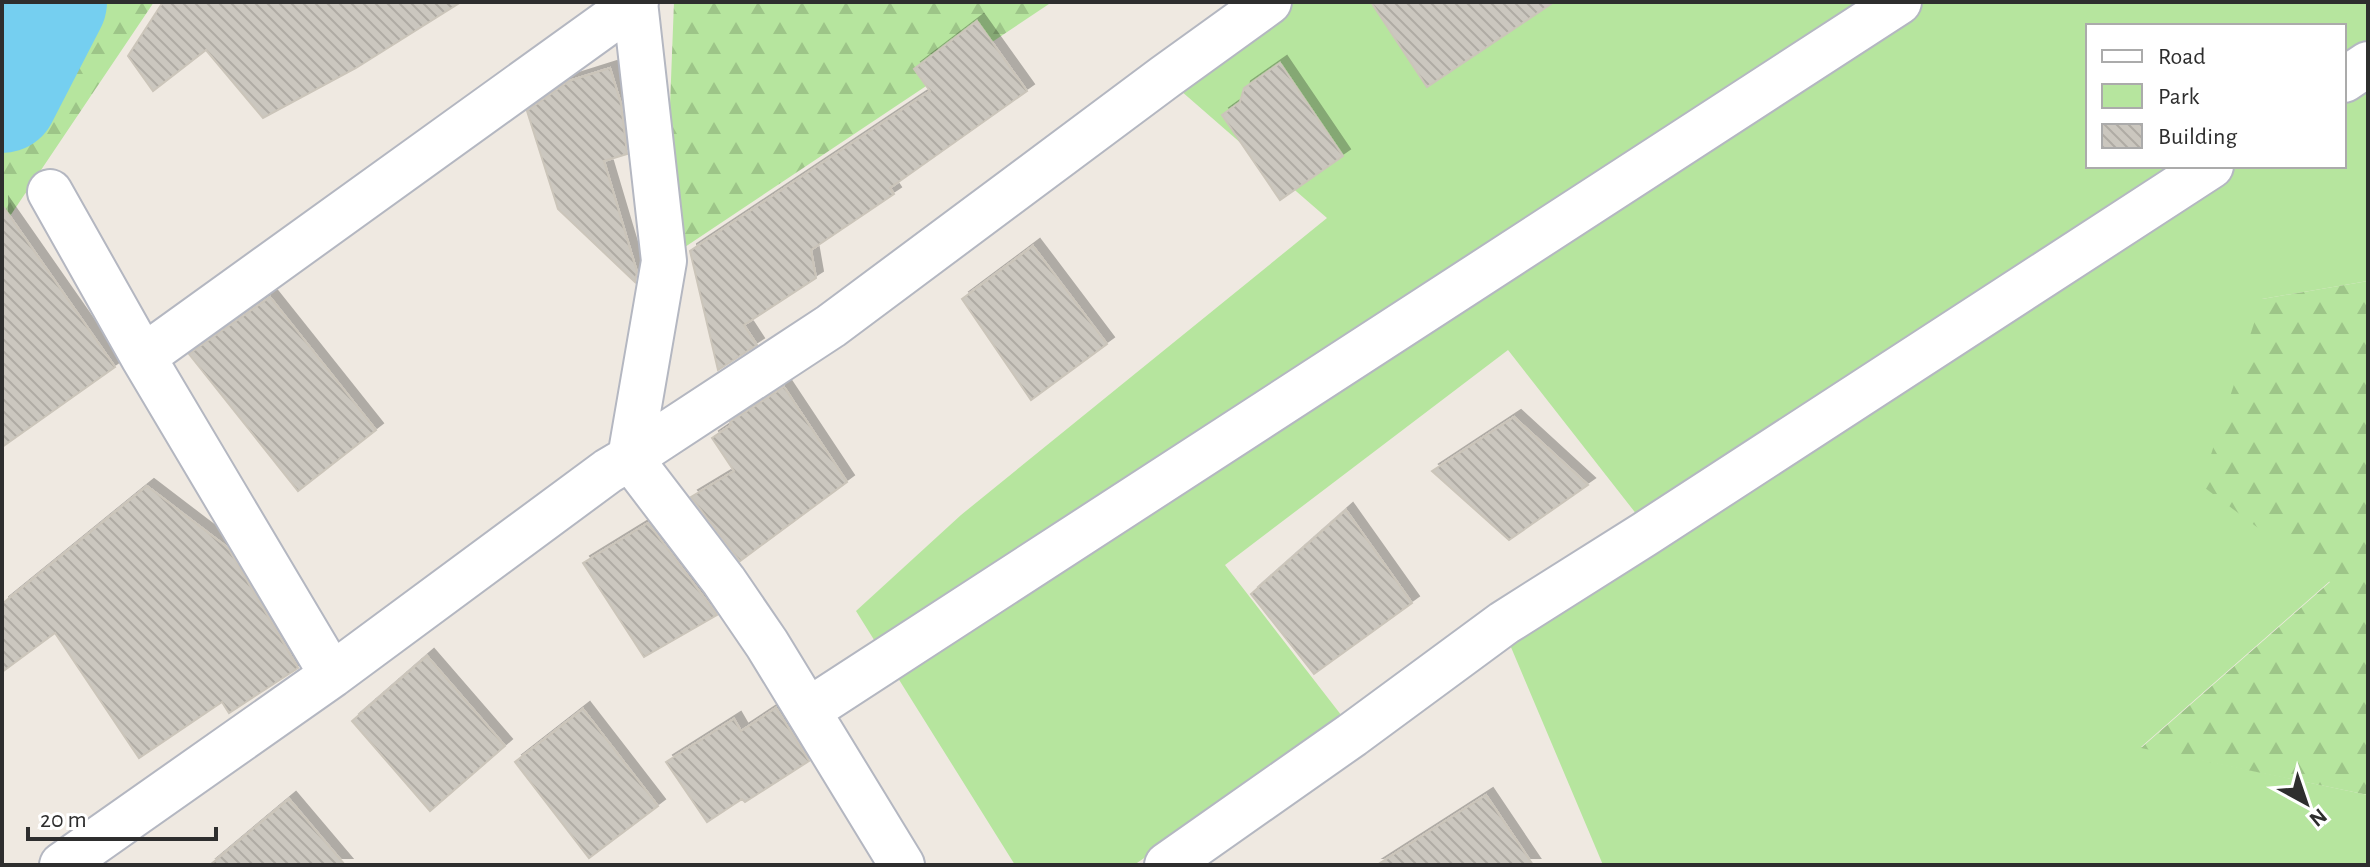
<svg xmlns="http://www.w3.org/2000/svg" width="2370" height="867" font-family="'Alegreya Sans',sans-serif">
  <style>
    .green { fill: #b6e59e }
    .forest { fill: url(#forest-firs) }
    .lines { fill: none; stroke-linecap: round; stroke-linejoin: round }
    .river { stroke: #75cff0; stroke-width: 112 }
    .building { fill: url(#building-back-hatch); stroke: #cbc5ba; stroke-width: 2; filter: url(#shadow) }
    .minor-casing { stroke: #b4b7c1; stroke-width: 48 }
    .minor { stroke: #fff; stroke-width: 44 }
  </style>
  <defs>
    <pattern id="forest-firs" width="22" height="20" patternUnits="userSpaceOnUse" patternTransform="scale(2)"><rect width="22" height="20" fill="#b6e59e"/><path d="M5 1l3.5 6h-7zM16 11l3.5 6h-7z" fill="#9dc588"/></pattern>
    <pattern id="building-back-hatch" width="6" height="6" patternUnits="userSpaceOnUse" patternTransform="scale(2)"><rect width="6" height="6" fill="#cbc7bf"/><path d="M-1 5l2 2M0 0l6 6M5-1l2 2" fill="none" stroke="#afaba4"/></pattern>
    <filter id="shadow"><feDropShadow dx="7" dy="-7" stdDeviation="0" flood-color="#0004"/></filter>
  </defs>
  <rect width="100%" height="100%" fill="#efe9e1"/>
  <!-- green -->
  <path class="green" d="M1270,2h1098v63l-24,-2v-37h-256v140h256v-100l24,28v187l-106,18 68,282 -189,166 227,48v70h-765l-106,-251 144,-94 -133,-170 -283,215 120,155 -211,145h-119l-159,-254 105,-96 366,-297 -162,-141z"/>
  <!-- forest -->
  <path class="forest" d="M2,2h152l-152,226z
    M674,2h378l-388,259z
    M2368,281v514l-227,-47 189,-166 -129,-97 61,-186z"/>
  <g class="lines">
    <!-- river -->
    <path class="river" d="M2,97l49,-95"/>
  </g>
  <!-- building -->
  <path class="building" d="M163,2h298l-105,66 -93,50 -57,-68 -53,41 -25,-35z
    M1371,2h183l-127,85z
    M977,21l50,70 -137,97 4,6 -83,56 5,28 -72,47 13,20 -39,25 -28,-119 240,-160 -16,-22z
    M1280,63l63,93 -63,44 -58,-85 18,-13 4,-14z
    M610,68l11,36 6,50 -23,7 33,111 -2,10 -77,-73 -31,-98 42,-30z
    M2,205l113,162 -113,80z
    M1033,246l74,98 -76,56 -69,-101z
    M270,297l106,133 -78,61 -109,-137z
    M784,387l63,95 -107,79 -49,-64 43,-26 -22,-33 19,-13 -1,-3z
    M1514,417l74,68 -79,55 -77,-69z
    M147,486l81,62 70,120 -69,45 -7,-11 -83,56 -84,-125 -53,39v-68z
    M1346,510l66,93 -98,71 -63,-80z
    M648,523l69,92 -73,42 -61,-94z
    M427,656l78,90 -75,65 -78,-90z
    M776,708l33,53 -64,41 -3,-3 -35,23 -41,-60 68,-43 7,12z
    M583,709l75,97 -69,52 -74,-96z
    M1486,795l47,70h-156z
    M289,799l56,66h-135z"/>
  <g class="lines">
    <defs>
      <path id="minor" d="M2344,80l24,-16
        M50,192l93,165 189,318
        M143,357l493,-355
        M630,458l201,-132 334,-249 104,-75
        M630,458l34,-197 -29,-259
        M809,710l1090,-708
        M62,865l270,-190 276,-204 22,-13 94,123 43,63 135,221
        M1167,865l185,-130 152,-112 141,-89 566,-368"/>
    </defs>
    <!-- minor casing -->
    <use href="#minor" class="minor-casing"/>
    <!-- minor -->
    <use href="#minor" class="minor"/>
  </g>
  <!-- border -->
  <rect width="2370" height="867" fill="none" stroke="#2e2e2e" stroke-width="8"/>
  <!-- legend -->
  <rect x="2086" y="24" width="260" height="144" fill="#ffffff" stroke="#ababab" stroke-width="2"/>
  <rect x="2102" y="50" width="40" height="12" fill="#ffffff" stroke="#ababab" stroke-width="2"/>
  <text x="2158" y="64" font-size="24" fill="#2e2e2e">Road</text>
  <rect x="2102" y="84" width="40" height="24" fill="#b6e59e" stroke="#ababab" stroke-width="2"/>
  <text x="2158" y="104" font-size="24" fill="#2e2e2e">Park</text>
  <rect x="2102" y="124" width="40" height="24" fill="url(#building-back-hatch)" stroke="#ababab" stroke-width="2"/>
  <text x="2158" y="144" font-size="24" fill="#2e2e2e">Building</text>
  <!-- north arrow -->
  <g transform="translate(2306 803) rotate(140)" stroke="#ffffff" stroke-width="6" paint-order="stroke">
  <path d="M0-6L14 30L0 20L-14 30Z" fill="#2e2e2e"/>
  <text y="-12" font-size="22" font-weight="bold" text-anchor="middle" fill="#2e2e2e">N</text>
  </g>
  <!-- scale -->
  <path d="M28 827v12h188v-12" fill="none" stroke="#2e2e2e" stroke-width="4"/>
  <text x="40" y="827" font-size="24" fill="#2e2e2e" stroke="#ffffff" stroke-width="6" paint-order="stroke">20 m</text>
</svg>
